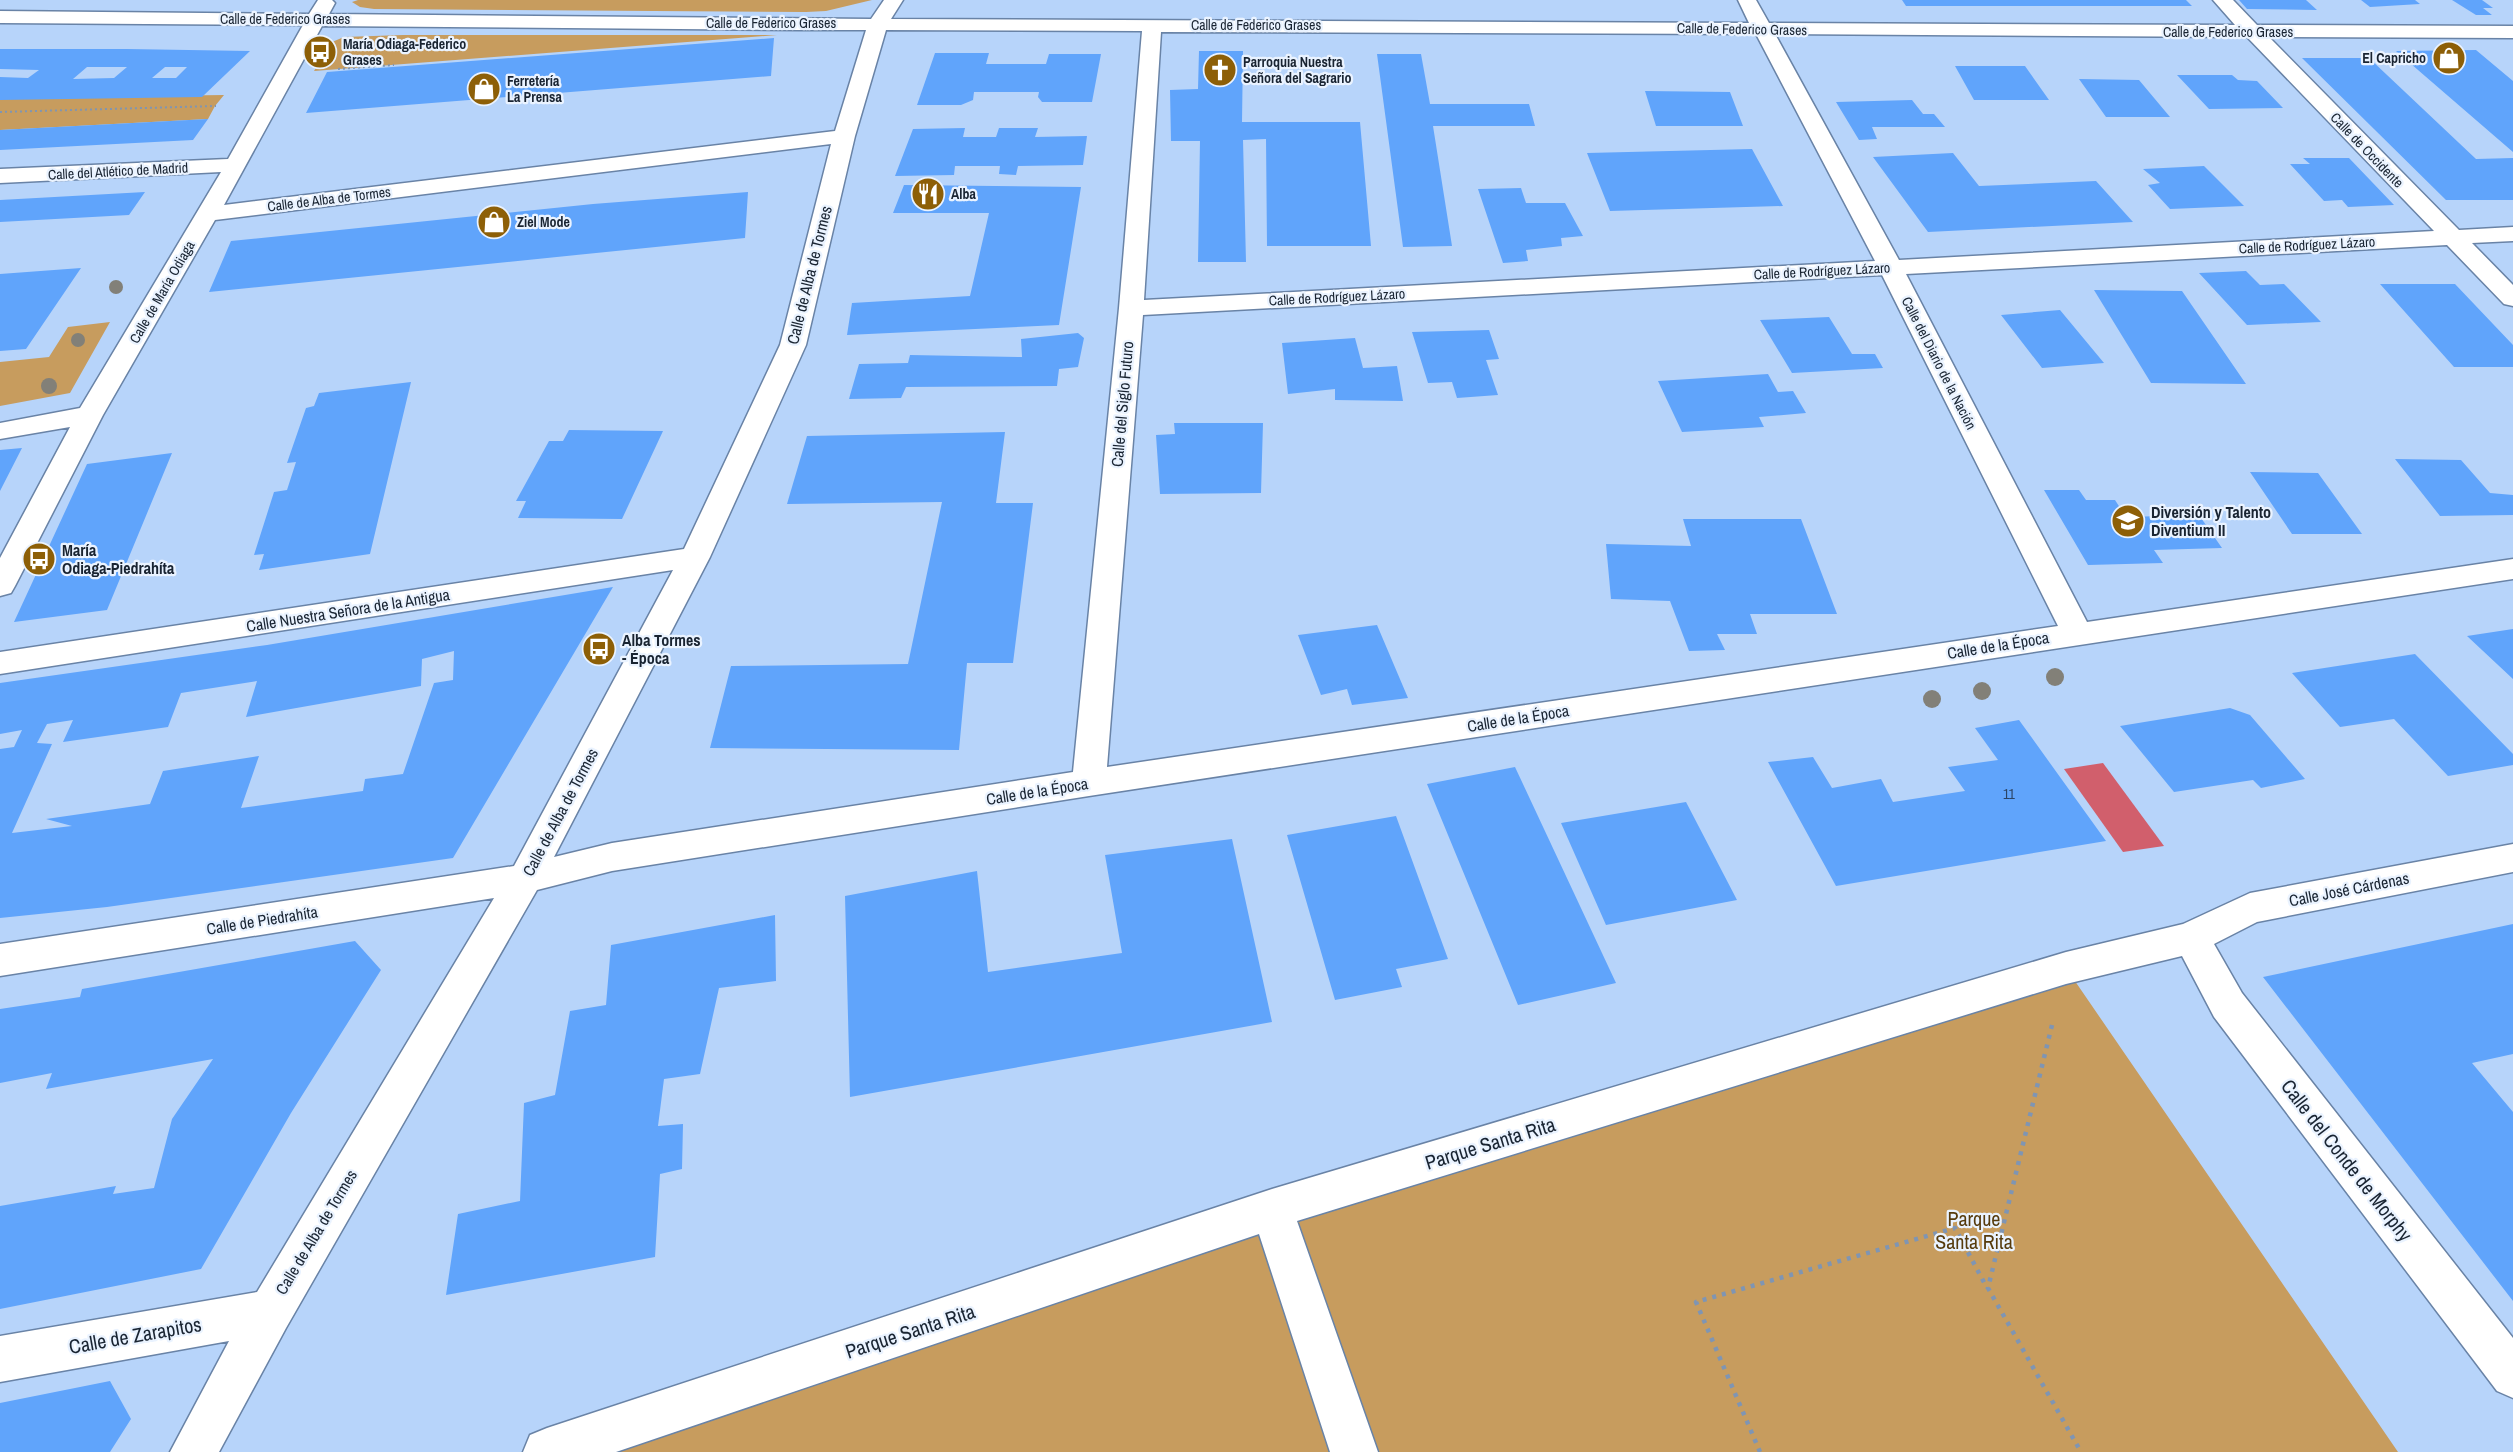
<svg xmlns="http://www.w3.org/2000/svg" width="2513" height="1452" font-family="'Archivo Narrow',sans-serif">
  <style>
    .green { fill: #c79c5e }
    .water { fill: #d15f6c }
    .building { fill: #60a4fb; fill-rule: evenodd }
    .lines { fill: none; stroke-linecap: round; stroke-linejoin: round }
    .street-casing { stroke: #6983a6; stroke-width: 3 }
    .path-far1 { stroke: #7f95b3; stroke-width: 2; stroke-dasharray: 2 3; stroke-linecap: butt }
    .path { stroke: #7f95b3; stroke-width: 4.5; stroke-dasharray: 4 6; stroke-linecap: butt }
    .street { fill: #fff; fill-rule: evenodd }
    .tree { fill: #828078 }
    .labels { text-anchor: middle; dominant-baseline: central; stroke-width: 4.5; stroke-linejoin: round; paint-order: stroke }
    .far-street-label { font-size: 14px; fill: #192432; stroke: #eaf3ff }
    .far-poi-label { font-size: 14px; font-weight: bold; fill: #192432; stroke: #eaf3ff; text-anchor: start }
    .number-label { font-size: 14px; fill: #2b4464 }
    .street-label { font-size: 16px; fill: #192432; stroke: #eaf3ff }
    .poi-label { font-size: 16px; font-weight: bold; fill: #192432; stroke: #eaf3ff; text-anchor: start }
    .near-street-label { font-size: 20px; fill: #192432; stroke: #eaf3ff }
    .near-park-label { font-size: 20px; fill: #563b0d; stroke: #eaf3ff }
  </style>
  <rect width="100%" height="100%" fill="#b7d4fa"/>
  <!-- green -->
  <path class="green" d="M358,0h514l-46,11 -20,1 -432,-3 -14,-2 -8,-5z
    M403,35h374l-463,36 18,-29 12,-5z
    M224,95l-9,11 -7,13 -208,11v-32z
    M110,322l-40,71 -70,13v-44l49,-5 19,-30z
    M2066,968l332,484h-1851z"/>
  <!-- water -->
  <path class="water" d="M2103,763l61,83 -41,6 -59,-83z"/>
  <!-- building -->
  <path class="building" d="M1902,0h284l6,6h-286z
    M2239,0h67l11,10 -70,-1z
    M2361,0h54l5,4 -50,3z
    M2452,0h30l11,8h-10l9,7h-16z
    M774,38l-3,38 -465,37 21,-41z
    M0,49h127l123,2 -48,46 -202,3v-23l28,1 11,-8 -39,-1zM87,67h40l-13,11 -41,1zM165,67h22l-11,11h-24z
    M2476,50l37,31v71l-117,-101z
    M1199,51h44l-1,71h118l11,124h-104l-1,-107 -23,1 3,122h-48l2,-121h-29l-1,-51 28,-1z
    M935,53h54l-3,11h60l3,-10h52l-9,48h-50l-4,-5 1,-5h-65l-1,8 -12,5h-44z
    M1377,54h44l9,50h99l6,22h-102l19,120 -49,1z
    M2302,58h67l107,101 37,-1v42h-67z
    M1955,66h70l24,34h-75z
    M2177,75h55l6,5 19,1 26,27 -74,1z
    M2079,79l60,1 31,37h-64z
    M1645,91l85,1 13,34h-87z
    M1912,100l11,14h11l11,13h-73l5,12 -18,1 -23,-38z
    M208,119l-15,21 -193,10v-20z
    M965,128l-2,9h33l3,-9h39l-3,9 52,-1 -4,29 -65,1 -2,9 -17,-1 1,-8h-45l-1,9 -59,1 18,-47z
    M1752,149l31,57 -173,5 -23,-58z
    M1953,153l26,33 117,-5 37,41 -205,10 -55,-75z
    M2303,158h46l45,47 -46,2 -6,-7 -18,1 -34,-37h20z
    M2204,166l40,40 -74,3 -22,-24 12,-2 -17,-14z
    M904,185l177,2 -22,138 -212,10 5,-32 118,-7 19,-83h-96z
    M1521,188l5,15h39l18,33 -22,2 1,8 -36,4 2,11 -25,2 -25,-74z
    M145,192l-16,23 -129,7v-22z
    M748,192l-3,46 -536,54 22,-51 362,-37z
    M81,268l-55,81 -26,2v-77z
    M2246,271l14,14 24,-1 37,38 -74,3 -48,-52z
    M2380,284h75l58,61v22h-59z
    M2094,290l88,1 64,93 -95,-1z
    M2060,310l44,53 -62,5 -41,-53z
    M1829,317l23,37h23l8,14 -91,5 -32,-53z
    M1489,330l10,29 -13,1 12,35 -41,3 -5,-16 -24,1 -16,-51z
    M1078,333l6,5 -6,29 -19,2 -2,17 -151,1 -5,11 -52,1 10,-35 49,-1 2,-8 112,2 -1,-18z
    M1355,338l8,30 34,-2 6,35 -68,-1v-11l-47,5 -6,-51z
    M1768,374l10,18 15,-1 13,22 -47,4 5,10 -82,5 -24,-51z
    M411,382l-41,172 -111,16 5,-16 -10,1 20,-63 13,-2 9,-28 -9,1 19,-55 8,-2 5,-13z
    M1174,423h89l-2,70 -101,1 -4,-59 19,-1z
    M569,430l94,1 -41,88 -104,-1 8,-17h-10l33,-60h14z
    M1005,432l-9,71h37l-20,160h-46l-8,87 -249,-2 21,-82 177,-2 34,-162 -155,2 20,-68z
    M22,448l-22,43v-41z
    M172,453l-65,157 -93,12 73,-158z
    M2395,459l66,1 29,33 23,2v20l-73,1z
    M2250,472l68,1 44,61h-70z
    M2044,490h35l7,10h29l11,17 73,-2 23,33 -68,2 9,13 -75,2z
    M1683,519h118l36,95h-87l7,20h-40l8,16 -36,1 -19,-50 -59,-2 -5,-55 85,2z
    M613,587l-160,271 -346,49 -107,11v-169l14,-2 8,-17 -22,4v-51l267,-38zM454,651l-1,29 -19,3 -31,91 -38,5 -2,12 -122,17 18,-52 -96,15 -13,33 -104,15 26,7 -60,7 40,-89 -15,-1 10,-19 26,-4 -10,22 105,-15 13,-34 76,-12 -11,36 175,-31 1,-27z
    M1377,625l31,73 -56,7 -5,-16 -26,6 -23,-60z
    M2513,629v50l-46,-43z
    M2415,654l98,100v11l-65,11 -54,-57 -54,8 -48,-54z
    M2230,708l20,7 55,64 -44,9 -8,-8 -79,12 -54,-66z
    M2019,720l87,121 -270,45 -68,-124 45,-5 19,31 49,-9 12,23 72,-11 -17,-24 50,-7 -23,-32z
    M1515,767l101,216 -98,22 -91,-221z
    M1686,802l51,98 -131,25 -45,-102z
    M1396,816l52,143 -52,10 6,18 -67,13 -48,-165z
    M1232,839l40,183 -422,75 -5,-201 132,-25 11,101 134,-19 -17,-98z
    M775,915l1,66 -57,7 -19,86 -36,5 -6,47 25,-2 -1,45 -22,5 -5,83 -209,38 12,-81 62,-13 4,-98 31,-8 15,-84 36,-6 5,-60z
    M2513,924v130l-41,9 41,49v189l-250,-324z
    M355,941l26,29 -90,143 -90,156 -201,40v-103l116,-20 -3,8 41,-6 18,-69 41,-60 -167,30 6,-16 -52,10v-74l80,-12 2,-8z
    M110,1381l21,38 -21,33h-110v-49z"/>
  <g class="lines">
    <defs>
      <path id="street" d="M318,0h14l3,3 -6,11 542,5 13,-19h19l-12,19 858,4 -11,-23h18l13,23 466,2 -22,-25h20l24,25 256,1v12l-244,-1 190,193 54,-3v14l-41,2 41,42v21l-9,-2 -57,-59 -541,29 181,348 426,-63v20l-1424,217 -477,75 -75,19 -251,438 -67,124h-49l59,-111 -229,41v-46l257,-44 237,-394 -494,78v-32l514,-78 159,-296 -673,104v-22l684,-103 96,-204 51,-201 -616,76 -112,195 -88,171 -4,7 -11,3v-38l70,-131 -70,12v-16l80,-15 141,-236 -221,11v-14l228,-10 75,-134 -303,-2v-12l309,3zM322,26l478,4h66l-31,101 -611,74zM886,30l256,1 -23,277 -46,464 -461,71 -58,14 156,-300 96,-212 49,-209zM1161,32l595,2 119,227 -731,39zM1775,34l472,3 187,194 -535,29zM1882,275l176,351 -951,141 36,-452z
        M2513,844v28l-256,50 -43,22 28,49 271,345v60l-16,-7 -283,-374 -32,-61 -116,28 -769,237 81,231h-48l-71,-218 -643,218h-93l7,-17 17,-7 725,-239 794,-237 117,-28 67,-31z"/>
    </defs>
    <!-- street casing -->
    <use href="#street" class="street-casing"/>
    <!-- path-far1 -->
    <path class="path-far1" d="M338,69l56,-4
      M0,112l216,-6"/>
    <!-- path -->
    <path class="path" d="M2052,1025l-64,263 93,164
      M1760,1452l-64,-150 259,-74 32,60"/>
    <!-- street -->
    <use href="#street" class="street"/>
  </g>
  <!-- trees -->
  <g class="tree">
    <circle cx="116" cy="287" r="7"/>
    <circle cx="78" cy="340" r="7"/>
    <circle cx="49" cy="386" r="8"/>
    <circle cx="2055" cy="677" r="9"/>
    <circle cx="1982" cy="691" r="9"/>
    <circle cx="1932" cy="699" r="9"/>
  </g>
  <!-- icons -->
  <defs>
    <symbol id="bus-disc" viewBox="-11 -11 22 22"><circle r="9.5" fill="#8d5f07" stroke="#eaf3ff"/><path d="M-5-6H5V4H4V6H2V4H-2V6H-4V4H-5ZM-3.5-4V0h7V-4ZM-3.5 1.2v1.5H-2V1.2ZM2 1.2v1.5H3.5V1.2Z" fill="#fff"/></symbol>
    <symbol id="shop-disc" viewBox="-11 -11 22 22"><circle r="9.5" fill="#8d5f07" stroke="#eaf3ff"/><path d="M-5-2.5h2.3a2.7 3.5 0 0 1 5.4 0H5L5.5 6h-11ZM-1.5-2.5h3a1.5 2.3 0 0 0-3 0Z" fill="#fff"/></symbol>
    <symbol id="church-disc" viewBox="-11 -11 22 22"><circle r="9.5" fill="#8d5f07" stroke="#eaf3ff"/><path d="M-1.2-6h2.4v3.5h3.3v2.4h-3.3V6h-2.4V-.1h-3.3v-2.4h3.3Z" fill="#fff"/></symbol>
    <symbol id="restaurant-disc" viewBox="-11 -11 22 22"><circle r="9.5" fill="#8d5f07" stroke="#eaf3ff"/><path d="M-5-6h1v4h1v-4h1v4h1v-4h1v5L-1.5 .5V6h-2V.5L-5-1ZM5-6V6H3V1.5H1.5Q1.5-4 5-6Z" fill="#fff"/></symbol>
    <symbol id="school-disc" viewBox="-11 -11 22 22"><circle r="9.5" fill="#8d5f07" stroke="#eaf3ff"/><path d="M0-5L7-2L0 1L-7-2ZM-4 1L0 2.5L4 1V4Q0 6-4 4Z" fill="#fff"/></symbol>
  </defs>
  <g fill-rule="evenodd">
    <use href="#bus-disc" x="301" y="33" width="38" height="38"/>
    <use href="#shop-disc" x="2430" y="39" width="38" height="38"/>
    <use href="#church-disc" x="1201" y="51" width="38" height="38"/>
    <use href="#shop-disc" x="465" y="70" width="38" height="38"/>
    <use href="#restaurant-disc" x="909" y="175" width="38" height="38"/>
    <use href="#shop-disc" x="475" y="203" width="38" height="38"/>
    <use href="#school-disc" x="2109" y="502" width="38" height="38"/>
    <use href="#bus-disc" x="20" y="540" width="38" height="38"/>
    <use href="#bus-disc" x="580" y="630" width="38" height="38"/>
  </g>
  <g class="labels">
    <!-- far-street labels -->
    <g class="far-street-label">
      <text x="285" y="19">Calle de Federico Grases</text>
      <text x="771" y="23">Calle de Federico Grases</text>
      <text x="1256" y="25">Calle de Federico Grases</text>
      <text transform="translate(1742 29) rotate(1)">Calle de Federico Grases</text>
      <text x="2228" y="32">Calle de Federico Grases</text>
      <text transform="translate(2367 150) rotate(46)">Calle de Occidente</text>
      <text transform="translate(118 171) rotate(-3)">Calle del Atlético de Madrid</text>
      <text transform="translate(329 199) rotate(-7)">Calle de Alba de Tormes</text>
      <text transform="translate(2307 245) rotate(-3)">Calle de Rodríguez Lázaro</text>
      <text transform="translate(1822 271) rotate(-3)">Calle de Rodríguez Lázaro</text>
      <text transform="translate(162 292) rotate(-60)">Calle de María Odiaga</text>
      <text transform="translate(1337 297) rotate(-3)">Calle de Rodríguez Lázaro</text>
      <text transform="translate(1939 363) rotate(63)">Calle del Diario de la Nación</text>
    </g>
    <!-- far-poi labels -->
    <g class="far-poi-label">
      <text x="343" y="44">María Odiaga-Federico<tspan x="343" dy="16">Grases</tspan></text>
      <text x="2426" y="58" text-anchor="end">El Capricho</text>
      <text x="1243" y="62">Parroquia Nuestra<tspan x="1243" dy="16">Señora del Sagrario</tspan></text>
      <text x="507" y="81">Ferretería<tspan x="507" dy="16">La Prensa</tspan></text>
      <text x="951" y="194">Alba</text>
      <text x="517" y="222">Ziel Mode</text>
    </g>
    <!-- number labels -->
    <g class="number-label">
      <text x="2009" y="794">11</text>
    </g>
    <!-- street labels -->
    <g class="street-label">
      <text transform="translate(809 275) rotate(-76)">Calle de Alba de Tormes</text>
      <text transform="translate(1122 404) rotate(-85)">Calle del Siglo Futuro</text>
      <text transform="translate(348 610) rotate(-9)">Calle Nuestra Señora de la Antigua</text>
      <text transform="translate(1998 645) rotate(-9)">Calle de la Época</text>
      <text transform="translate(1518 718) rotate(-9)">Calle de la Época</text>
      <text transform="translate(1037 791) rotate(-9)">Calle de la Época</text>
      <text transform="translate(560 812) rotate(-62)">Calle de Alba de Tormes</text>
      <text transform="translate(2349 889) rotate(-11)">Calle José Cárdenas</text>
      <text transform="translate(262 920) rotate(-9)">Calle de Piedrahíta</text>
      <text transform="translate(316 1232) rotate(-59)">Calle de Alba de Tormes</text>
    </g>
    <!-- poi labels -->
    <g class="poi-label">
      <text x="2151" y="512">Diversión y Talento<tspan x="2151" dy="18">Diventium II</tspan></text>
      <text x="62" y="550">María<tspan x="62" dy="18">Odiaga-Piedrahíta</tspan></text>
      <text x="622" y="640">Alba Tormes<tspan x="622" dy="18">- Época</tspan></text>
    </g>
    <!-- near-street labels -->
    <g class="near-street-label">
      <text transform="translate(1490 1143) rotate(-17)">Parque Santa Rita</text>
      <text transform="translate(2347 1160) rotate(52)">Calle del Conde de Morphy</text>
      <text transform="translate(910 1331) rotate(-18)">Parque Santa Rita</text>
      <text transform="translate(135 1335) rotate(-10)">Calle de Zarapitos</text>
    </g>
    <!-- near-park labels -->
    <g class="near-park-label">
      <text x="1974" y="1218">Parque<tspan x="1974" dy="23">Santa Rita</tspan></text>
    </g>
  </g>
</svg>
